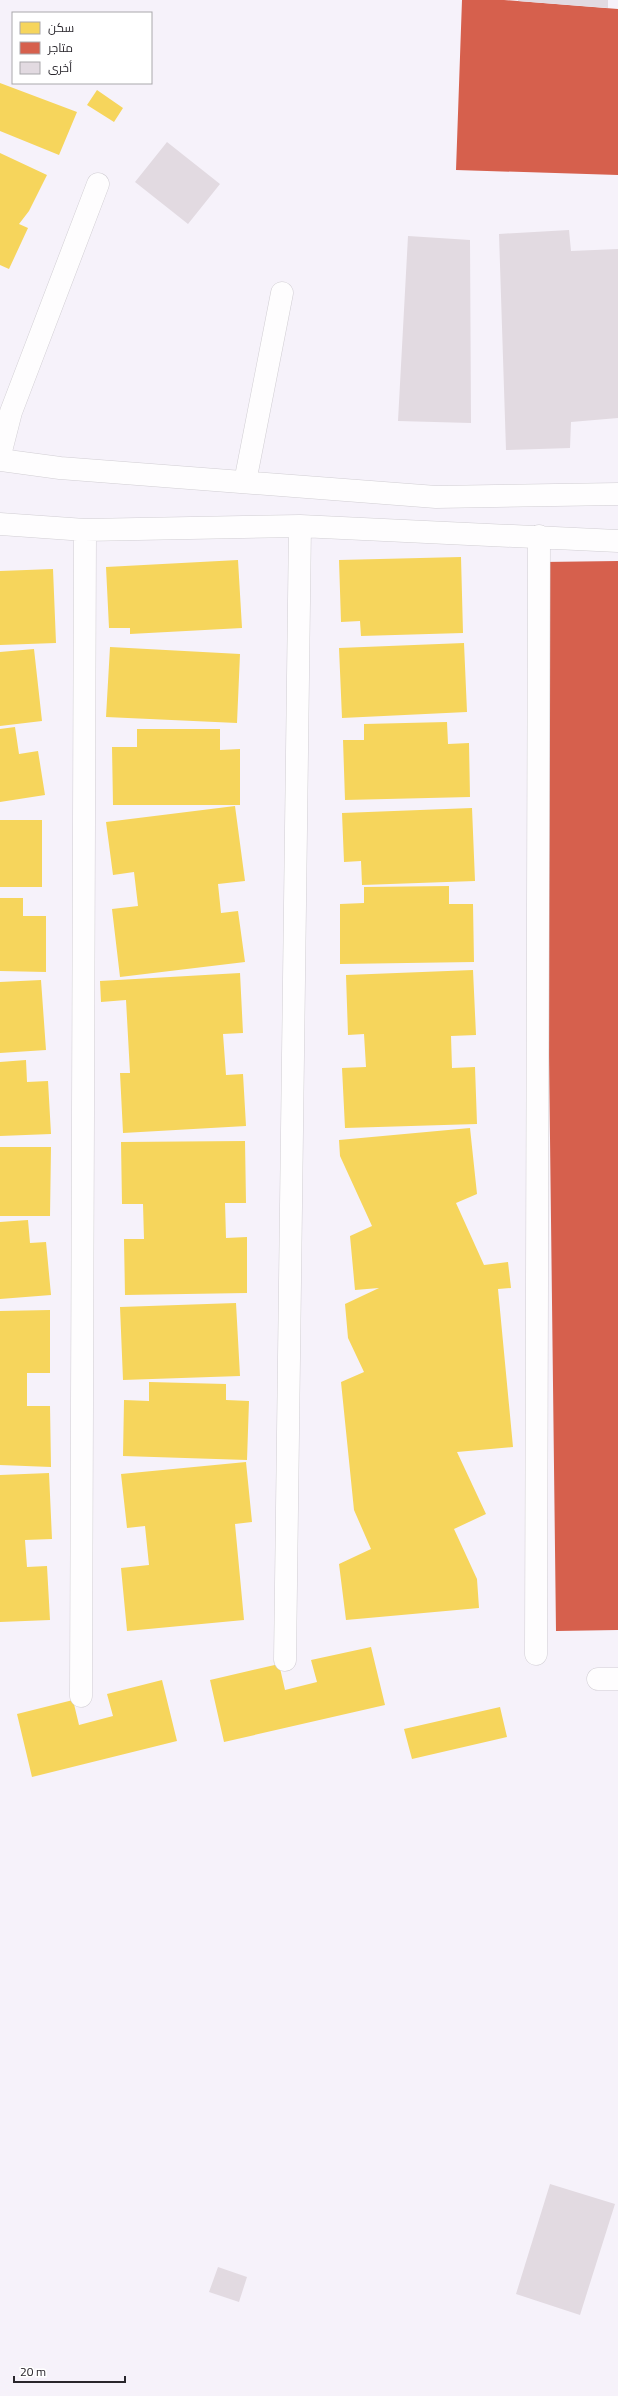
<svg xmlns="http://www.w3.org/2000/svg" width="618" height="2396" font-family="Georgia,Cairo,serif">
  <style>
    .homes { fill: #f6d55c }
    .shops { fill: #d6604d }
    .building { fill: #e2dae1 }
    .lines { fill: none; stroke-linecap: round; stroke-linejoin: round }
    .minor-casing { stroke: #d1ced3; stroke-width: 23 }
    .minor { stroke: #fefdfe; stroke-width: 22 }
  </style>
  <rect width="100%" height="100%" fill="#f6f2fa"/>
  <!-- homes -->
  <path class="homes" d="M0,83l77,29 -18,43 -59,-24z
    M97,90l26,18 -9,14 -27,-17z
    M0,153l47,22 -18,36 -10,13 9,4 -19,41 -9,-4z
    M461,557l2,76 -102,3 -1,-15 -19,1 -2,-62z
    M238,560l4,68 -112,6v-6h-21l-3,-61z
    M53,569l3,74 -56,2v-74z
    M464,643l3,69 -125,6 -3,-70z
    M110,647l130,7 -3,69 -131,-6z
    M34,649l8,72 -42,5v-74z
    M447,722l1,22 21,-1 1,54 -125,3 -2,-60h21v-16z
    M15,727l4,27 19,-3 7,44 -45,7v-73z
    M137,729h83v21l20,-1v56h-127l-1,-58h25z
    M235,806l10,75 -27,3 3,29 17,-2 7,51 -125,15 -8,-68 26,-3 -4,-34 -21,3 -7,-53z
    M472,808l3,73 -113,4 -1,-24 -17,1 -2,-49z
    M0,820h42v67h-42z
    M449,886v18h24l1,58 -134,2v-60l24,-1v-16z
    M0,898h23v18h23v56l-46,-1z
    M473,970l3,65 -25,1 1,32 23,-1 2,57 -132,4 -3,-60 24,-1 -2,-33 -16,1 -2,-60z
    M240,973l3,60 -20,1 3,41 17,-1 3,52 -123,7 -3,-60h10l-4,-73 -25,2 -1,-21z
    M41,980l5,70 -46,3v-71z
    M26,1060l1,22 21,-1 3,53 -51,2v-74z
    M470,1128l7,66 -21,9 28,62 24,-3 3,26 -13,1 15,158 -56,5 29,62 -32,15 23,50 2,29 -133,12 -7,-56 32,-15 -17,-39 -13,-128 23,-10 -16,-34 -3,-34 34,-16 -24,2 -5,-54 22,-10 -32,-70 -1,-16z
    M245,1141l1,62h-21l1,35 21,-1v56l-122,2 -1,-56h20l-1,-35h-21l-1,-62z
    M0,1147h51l-1,69h-50z
    M28,1220l2,23 16,-1 5,53 -51,4v-77z
    M236,1303l4,73 -117,4 -3,-73z
    M50,1310v63h-23v33h23l1,61 -51,-2v-154z
    M149,1382l77,2v16l23,1 -2,59 -124,-4 1,-56 25,1z
    M246,1462l6,60 -17,2 9,96 -117,11 -6,-63 28,-3 -4,-39 -18,2 -6,-54z
    M49,1473l3,66 -27,1 2,27 20,-1 3,54 -50,2v-147z
    M371,1647l14,58 -161,37 -14,-62 69,-16 6,26 32,-8 -6,-22z
    M162,1680l15,61 -145,36 -15,-63 56,-14 6,25 34,-9 -6,-22z
    M500,1707l7,30 -95,22 -8,-30z"/>
  <!-- shops -->
  <path class="shops" d="M462,0h42l114,9v166l-162,-5z
    M618,561v1069l-62,1 -13,-1069z"/>
  <!-- building -->
  <path class="building" d="M518,0h90v8l-90,-7z
    M167,142l53,42 -32,40 -53,-42z
    M569,230l2,21 47,-2v169l-47,4 -1,26 -64,2 -7,-216z
    M408,236l62,4 1,183 -73,-2z
    M550,2184l65,20 -35,111 -64,-21z
    M218,2267l29,10 -8,25 -30,-10z"/>
  <g class="lines">
    <defs>
      <path id="minor" d="M0,455l11,-43 87,-228
        M0,460l60,8 376,29 182,-3
        M245,482l37,-189
        M0,524l85,6 215,-4 318,15
        M536,1654l3,-1118
        M285,1660l15,-1134
        M598,1679h20
        M81,1696l4,-1166"/>
    </defs>
    <!-- minor casing -->
    <use href="#minor" class="minor-casing"/>
    <!-- minor -->
    <use href="#minor" class="minor"/>
  </g>
  <!-- legend -->
  <rect x="12" y="12" width="140" height="72" fill="#ffffff" stroke="#a9a8ab"/>
  <rect x="20" y="22" width="20" height="12" fill="#f6d55c" stroke="#a9a8ab"/>
  <text x="48" y="32" font-size="12" fill="#29262c">سكن</text>
  <rect x="20" y="42" width="20" height="12" fill="#d6604d" stroke="#a9a8ab"/>
  <text x="48" y="52" font-size="12" fill="#29262c">متاجر</text>
  <rect x="20" y="62" width="20" height="12" fill="#e2dae1" stroke="#a9a8ab"/>
  <text x="48" y="72" font-size="12" fill="#29262c">أخرى</text>
  <!-- scale -->
  <path d="M14 2376v6h111v-6" fill="none" stroke="#29262c" stroke-width="2"/>
  <text x="20" y="2376" font-size="12" fill="#29262c" stroke="#ffffff" stroke-width="3" paint-order="stroke">20 m</text>
</svg>
